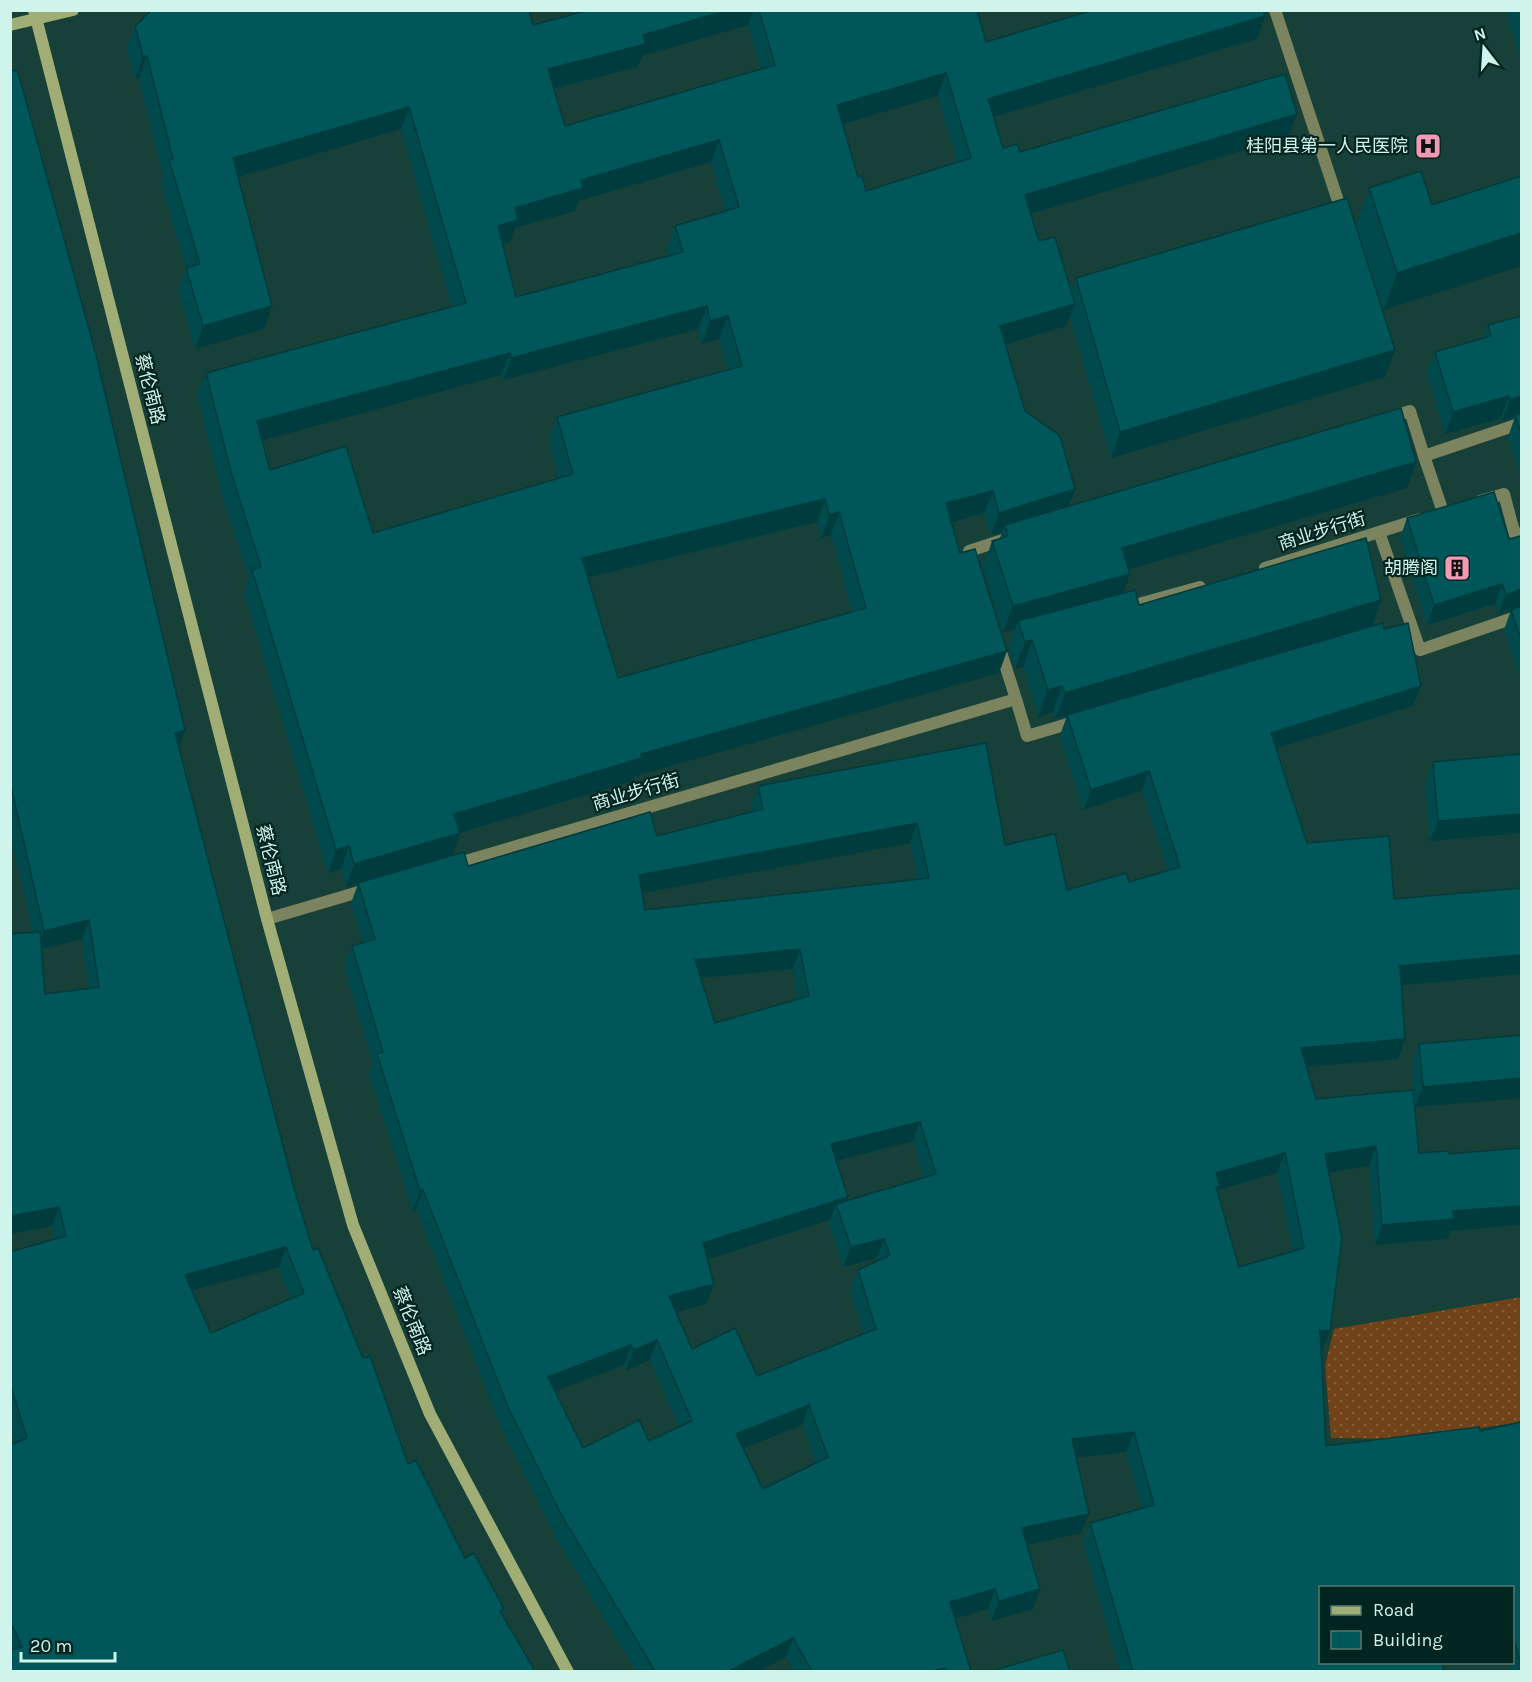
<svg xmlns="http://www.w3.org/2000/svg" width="1532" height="1682" font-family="Karla,'Noto Sans SC',sans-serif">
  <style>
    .grass { fill: url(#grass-dots) }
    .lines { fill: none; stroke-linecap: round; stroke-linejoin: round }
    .street { stroke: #7b835f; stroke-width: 12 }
    .secondary { stroke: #a0ad74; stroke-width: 12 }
    .wall { fill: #004a4d; fill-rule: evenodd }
    .shaded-wall { fill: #003c3e }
    .building { fill: #005659; stroke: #003c3e; stroke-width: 1.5; fill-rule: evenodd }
    .labels { text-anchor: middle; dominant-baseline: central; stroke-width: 4.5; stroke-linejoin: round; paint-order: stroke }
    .poi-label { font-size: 18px; fill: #cff4eb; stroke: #032520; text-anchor: end }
    .street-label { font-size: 18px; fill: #cff4eb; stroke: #032520 }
  </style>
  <defs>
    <pattern id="grass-dots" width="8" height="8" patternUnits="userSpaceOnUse" patternTransform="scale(1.5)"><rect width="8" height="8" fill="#714217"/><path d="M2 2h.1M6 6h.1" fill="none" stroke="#845e39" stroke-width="1.8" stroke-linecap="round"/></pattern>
  </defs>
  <rect width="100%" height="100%" fill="#164038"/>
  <!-- grass -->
  <path class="grass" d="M1521,1297v125l-116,17 -74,-1 -6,-72 9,-37z"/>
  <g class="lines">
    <!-- street -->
    <path class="street" d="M1275,10l68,206
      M1388,418l22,-7 14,45 98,-33
      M1424,456l19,56
      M1480,501l24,-7 11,41 7,-2
      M1379,532l41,118 102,-35
      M973,561l-4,-10 37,-12
      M1265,568l155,-49
      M1124,608l76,-21
      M999,646l17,53
      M452,865l564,-166 11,37 51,-15
      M267,919l102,-30"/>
    <!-- secondary -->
    <path class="secondary" d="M34,10l233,909 86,306 77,189 138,258
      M10,25l63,-15"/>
  </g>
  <!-- wall -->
  <path class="wall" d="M589,10h388l9,32 279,-26 -8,23 -263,78 9,31 17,4 268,-15 -257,76 8,28 32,50 5,-13 280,-53 13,-37 63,17 -48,105 -21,-62 22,129 -274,81 -41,-141 -4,9 -60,19 19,66 50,78 -6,17 338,-18 -278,81 1,5 -7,19 16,12 242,-5 -9,26 12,3 37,57 -8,20 -136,42 30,95 87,56 127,-11v86l-120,11 4,54 -7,20 -92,8 10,32 103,54 30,1 72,-6v77l-71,6 -3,8 -72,6 -6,-79 -40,6 -7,179 4,95 154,-15 41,-9v249h-10l-3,-9h4v-75l-69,78 1,6h-324l-37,-128 7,-20 52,-15 -16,-56 -50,5 13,57 -8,19 -54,12 6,64 -42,12 -3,-12 -33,9 16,53h-177l-8,-14 -27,14h-123l-81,-135 -54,-109 -85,-218 -3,2 -44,-137 4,-11 -29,-97 8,-20 11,-3 -12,-40 7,-19 -12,3 -5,-18 -13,4 -84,-280 5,-15 -27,-83 -25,-99 9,-23 246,-66 -51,-178 -163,48 26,152 -69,20 -17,-58 8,-23 -25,-85 2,-7 -24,-98 -4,1 -8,-30 8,-23 398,-1zM748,25l13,44 -196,57 -11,-37 83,-22 5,-11zM938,96l19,66 -91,29 -8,-14 -15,-53zM711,162l14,49 -50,15 -8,22 2,8 -153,41 -13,-52 7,-3 5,-14 60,-17 3,-10zM698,329l4,14 17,-4 9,30 -171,48 -8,22 10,39 -186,55 -103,-63 -8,-30 239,-65 2,5zM984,513l7,22 11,-3 -2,6 -8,3 -9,26 20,65 12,-3 -7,19 7,21 8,-2 15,50 15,-5 2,7 12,-3 -7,19 23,75 59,-19 26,80 -39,11 -62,8 -62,-45 -247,-59 -7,20 1,5 -95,25 -189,30 -16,-10 8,-23 173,-52 2,-5 364,-103 -39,-120 -8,-31zM817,522l4,16 10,-3 21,77 -234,66 -30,-100zM910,843l8,36 -273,31 -3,-17zM793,969l5,30 -83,24 -14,-45zM913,1141l11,36 -78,24 2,-4 -12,-36zM1277,1173l16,78 -54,16 -22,-74 1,-3zM830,1220l-1,4 14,43 34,-9v3l-19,9 -8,20 14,44 -107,42 -65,-27 -16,-37 30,-8 1,-45zM650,1360l29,67 -30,14 -66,7 -28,-57 69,-26 2,5zM802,1425l14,38 -53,26 -20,-41z
    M1506,10h15v53z
    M10,69l175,661 -6,18 115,440 19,62 50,108 45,106 57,94 39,51 -2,6 33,56h-525v-226l5,-2 -5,-17v-174l45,-13 -3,-13 -42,8v-300l23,-2 -23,-100zM82,939l7,49 -44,6 -4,-45zM279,1267l12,32 -80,34 -19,-43z
    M1521,316v162l-13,-41 7,-20 -13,4 -1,-3 -56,16 -18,-61 8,-21 48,-13 5,-14z
    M1407,518l102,21 12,-2v143l-17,-50 7,-20 6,-2 -19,6 -3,-10 -68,21 -27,-87z
    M1521,754v79l-91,8 -5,-59 8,-20z
    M1521,1035l-106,72 -3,-43 7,-20z"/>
  <!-- shaded-wall -->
  <path class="shaded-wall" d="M728,10h25l-5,15 -106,31 -5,11 -97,25 8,-23 95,-34z
    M1265,16l-8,23 -277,82 8,-22z
    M147,56l-8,22 -4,1 8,-22z
    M946,73l-8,23 -109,32 8,-23z
    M409,107l-8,22 -176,52 8,-23z
    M1297,114l-9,23 -271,81 8,-23z
    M719,140l-8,22 -133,39 -3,10 -60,17 -5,14 -20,6 8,-22 17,-18 66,-28z
    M1521,233v33l-137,44 13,-37z
    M1075,304l-9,22 -74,23 8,-23z
    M272,306l-8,23 -69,20 8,-23z
    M707,306l-9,23 -195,51 8,-22z
    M728,316l-9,23 -17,4 8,-22z
    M1395,350l-10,27 -274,81 9,-26z
    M510,353l-9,22 -252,69 8,-23z
    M1509,396l-8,22 -56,16 8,-22z
    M1521,396v15l-1,4 -18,6 8,-21z
    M1416,462l-9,26 -294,86 9,-26z
    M1075,489l-8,22 -62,14 -3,7 -11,3 8,-22z
    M993,491l-9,22 -46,13 8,-23z
    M825,499l-8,23 -244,59 9,-23z
    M839,512l-8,23 -10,3 8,-23z
    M1130,574l-9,26 -103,21 -3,8 -12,3 10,-26z
    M1502,584l-7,20 -68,21 7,-20z
    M1521,589v14l-1,4 -22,7 8,-19z
    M1381,600l-9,27 -317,92 10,-26z
    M1032,640l-9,27 -8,2 10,-27z
    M1007,651l-8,22 -364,103 -2,5 -187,56 8,-23 187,-60z
    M1062,686l-9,26 -15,5 10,-27z
    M1421,686l-8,20 -149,46 7,-19z
    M185,730l-7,19 -3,-16z
    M1149,771l-7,20 -59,19 8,-20z
    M1521,814v19l-91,8 8,-20z
    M917,823l-7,20 -278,52 7,-20z
    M460,833l-8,23 -106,31 8,-23z
    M349,846l-8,23 -13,4 8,-23z
    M89,920l-7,19 -45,11 7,-19z
    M800,949l-7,20 -105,10 7,-19z
    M1521,955v19l-129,12 8,-20z
    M1405,1039l-7,20 -104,9 7,-20z
    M1521,1078v20l-106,9 8,-20z
    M920,1122l-7,19 -90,23 8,-20z
    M1376,1146l-7,20 -51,8 7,-20z
    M1285,1153l-8,20 -59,17 -5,16 3,-33z
    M423,1190l-7,19 -3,2 7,-20z
    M848,1197l-7,20 -5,-13 -6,16 -134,43 7,-20z
    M1521,1206v19l-71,6 -3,8 -72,6 7,-20 71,-14z
    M59,1207l-7,19 -42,8v-18z
    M884,1239l-7,19 -34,9 8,-20z
    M286,1247l-7,20 -101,27 7,-19z
    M714,1284l-8,20 -44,12 7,-20z
    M1320,1330l10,1 -8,20 -9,-1z
    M657,1340l-7,20 -24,10 8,-20z
    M631,1345l-7,20 -83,32 7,-20z
    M809,1405l-7,20 -73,29 7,-20z
    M1134,1432l-8,20 -61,7 7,-20z
    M1089,1514l-8,19 -66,15 7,-20z
    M995,1589l-7,20 -46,13 8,-20z
    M1040,1589l-7,20 -42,12 8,-20z
    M793,1638l-7,19 -27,14h-30z
    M945,1668l-1,3h-12z"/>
  <!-- building -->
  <path class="building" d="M152,10h377l4,15 56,-15h139l-85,25 3,9 -98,25 17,57 210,-61 -16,-55h218l9,32 107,-32h170l2,6 -277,83 15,49 14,-4 3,8 265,-78 12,40 -272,81 14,46 16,-4 20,67 -75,22 25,85 35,25 15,53 -76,24 -6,-22 -47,12 14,50 15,-4 32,102 -366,103 1,4 -188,56 6,19 -106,31 -5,-18 -13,4 -84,-280 9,-3 -30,-95 -25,-99 260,-70 -57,-196 -176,51 39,148 -69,20 -17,-58 14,-4 -31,-104 4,-1 -26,-103 -4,1 -8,-31zM946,73l25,85 -105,33 -4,-15 -4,1 -21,-72zM719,140l20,67 -64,19 8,26 -167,45 -18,-71 20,-6 -3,-12 68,-20 -2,-8zM707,306l3,15 18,-5 14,50 -185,51 16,57 -200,59 -27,-87 -76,24 -13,-49 253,-68 1,5zM825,499l4,16 10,-3 27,96 -248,70 -36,-120z
    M10,69l8,3 77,279 90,379 -10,3 119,455 19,62 5,-2 45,110 7,-2 38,108 8,-4 49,98 9,-5 30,56 -4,2 35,60h-89l-1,-1 -2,1h-433v-21l12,-3 -12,-27v-175l17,-7 -17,-54v-132l56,-16 -7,-29 -49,9v-282l30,-2 5,62 54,-7 -10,-67 -45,11 -34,-149zM286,1247l18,46 -93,40 -26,-58z
    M1421,171l11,34 89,-29v57l-124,40 -28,-85z
    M1347,198l48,152 -275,82 -44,-154z
    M1521,316v80l-11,4 -1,-4 -56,16 -18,-60 56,-16 -3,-11z
    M1401,408l15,54 -294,86 8,26 -117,32 -21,-65 16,-5 -3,-11z
    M1521,413v20l-6,-18z
    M1494,492l15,47 11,-3 1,1v52l-15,6 -4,-11 -68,21 -27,-87z
    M1366,538l15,62 -316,93 -3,-7 -14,4 -16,-50 -7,2 -7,-21 117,-31 4,15z
    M1521,606v34l-10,-30z
    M1383,623l1,6 24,-6 13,63 -150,47 36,110 82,-7 5,63 127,-11v67l-121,11 5,73 -104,9 15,51 97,-9 6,63 29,-2 1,3 72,-6v58l-68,5 1,8 -72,6 -6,-79 -51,8 17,84 -12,93 -10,-1 6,116 153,-19 1,4 41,-9v241l-9,-29v-47h-192v75h122l2,9h-311l-43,-148 64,-18 -20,-73 -62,7 17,75 -67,14 18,61 -41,12 -4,-12 -45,13 21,69h-25l-1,-3 -13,3h-120l-19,-33 -64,33h-74l-93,-155 -54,-109 -85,-217 -3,1 -43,-137 6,-2 -31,-106 23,-7 -17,-56 106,-31 4,14 182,-54 7,24 106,-27 -5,-23 228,-43 19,102 50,-11 12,56 59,-17 3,9 51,-15 -31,-96 -58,19 -24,-75zM917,823l12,55 -284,32 -6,-35zM800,949l9,47 -94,27 -20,-63zM920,1122l16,52 -100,30 15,43 33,-8 6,16 -32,15 18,59 -119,47 -22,-48 -43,21 -23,-53 45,-12 -11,-41 145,-46 -17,-53zM1285,1153l19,95 -65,19 -23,-80 4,-1 -4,-13zM657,1340l35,81 -43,20 -10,-21 -56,28 -35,-71 83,-32 3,5zM809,1405l19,52 -65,32 -27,-55z
    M1521,754v60l-83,7 -5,-59z
    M1521,1035v43l-98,9 -4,-43z
    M1063,1650l7,21h-79z"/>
  <!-- icons -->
  <defs>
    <symbol id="hospital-square" viewBox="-11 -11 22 22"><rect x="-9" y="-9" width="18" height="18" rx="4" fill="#f09ab6" stroke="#032520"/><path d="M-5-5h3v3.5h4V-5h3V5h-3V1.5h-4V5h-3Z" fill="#111"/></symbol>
    <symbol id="building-square" viewBox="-11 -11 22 22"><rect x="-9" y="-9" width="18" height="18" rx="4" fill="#f09ab6" stroke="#032520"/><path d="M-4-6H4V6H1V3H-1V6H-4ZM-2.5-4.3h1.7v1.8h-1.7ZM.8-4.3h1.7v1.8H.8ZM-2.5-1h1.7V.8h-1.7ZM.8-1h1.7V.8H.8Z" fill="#111"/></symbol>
  </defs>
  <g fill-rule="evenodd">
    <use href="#hospital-square" x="1413" y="131" width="30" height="30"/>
    <use href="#building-square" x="1442" y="553" width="30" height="30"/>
  </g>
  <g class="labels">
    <!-- poi labels -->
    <g class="poi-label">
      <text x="1408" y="146">桂阳县第一人民医院</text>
      <text x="1438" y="568">胡腾阁</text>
    </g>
    <!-- street labels -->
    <g class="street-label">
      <text transform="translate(150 389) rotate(76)">蔡伦南路</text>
      <text transform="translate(1322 531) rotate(-17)">商业步行街</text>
      <text transform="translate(636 792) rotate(-16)">商业步行街</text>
      <text transform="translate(271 860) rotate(76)">蔡伦南路</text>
      <text transform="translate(412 1321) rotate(68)">蔡伦南路</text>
    </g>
  </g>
  <!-- border -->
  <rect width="1532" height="1682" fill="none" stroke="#cff4eb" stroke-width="24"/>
  <!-- legend -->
  <rect x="1319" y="1586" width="195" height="78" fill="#032520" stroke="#557871" stroke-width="1.5"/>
  <rect x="1331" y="1606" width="30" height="9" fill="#a0ad74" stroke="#557871" stroke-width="1.5"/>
  <text x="1373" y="1616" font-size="18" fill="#cff4eb">Road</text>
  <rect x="1331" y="1631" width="30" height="18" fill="#005659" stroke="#557871" stroke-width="1.5"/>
  <text x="1373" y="1646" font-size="18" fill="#cff4eb">Building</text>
  <!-- north arrow -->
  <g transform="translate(1484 48) rotate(343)" stroke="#032520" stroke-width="4.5" paint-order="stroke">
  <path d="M0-4.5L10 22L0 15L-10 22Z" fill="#cff4eb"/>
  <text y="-9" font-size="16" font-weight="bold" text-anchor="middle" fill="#cff4eb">N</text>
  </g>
  <!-- scale -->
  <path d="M21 1652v9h94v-9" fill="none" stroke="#cff4eb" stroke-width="3"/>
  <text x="30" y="1652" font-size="18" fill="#cff4eb" stroke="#032520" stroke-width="4.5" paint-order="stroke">20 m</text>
</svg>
